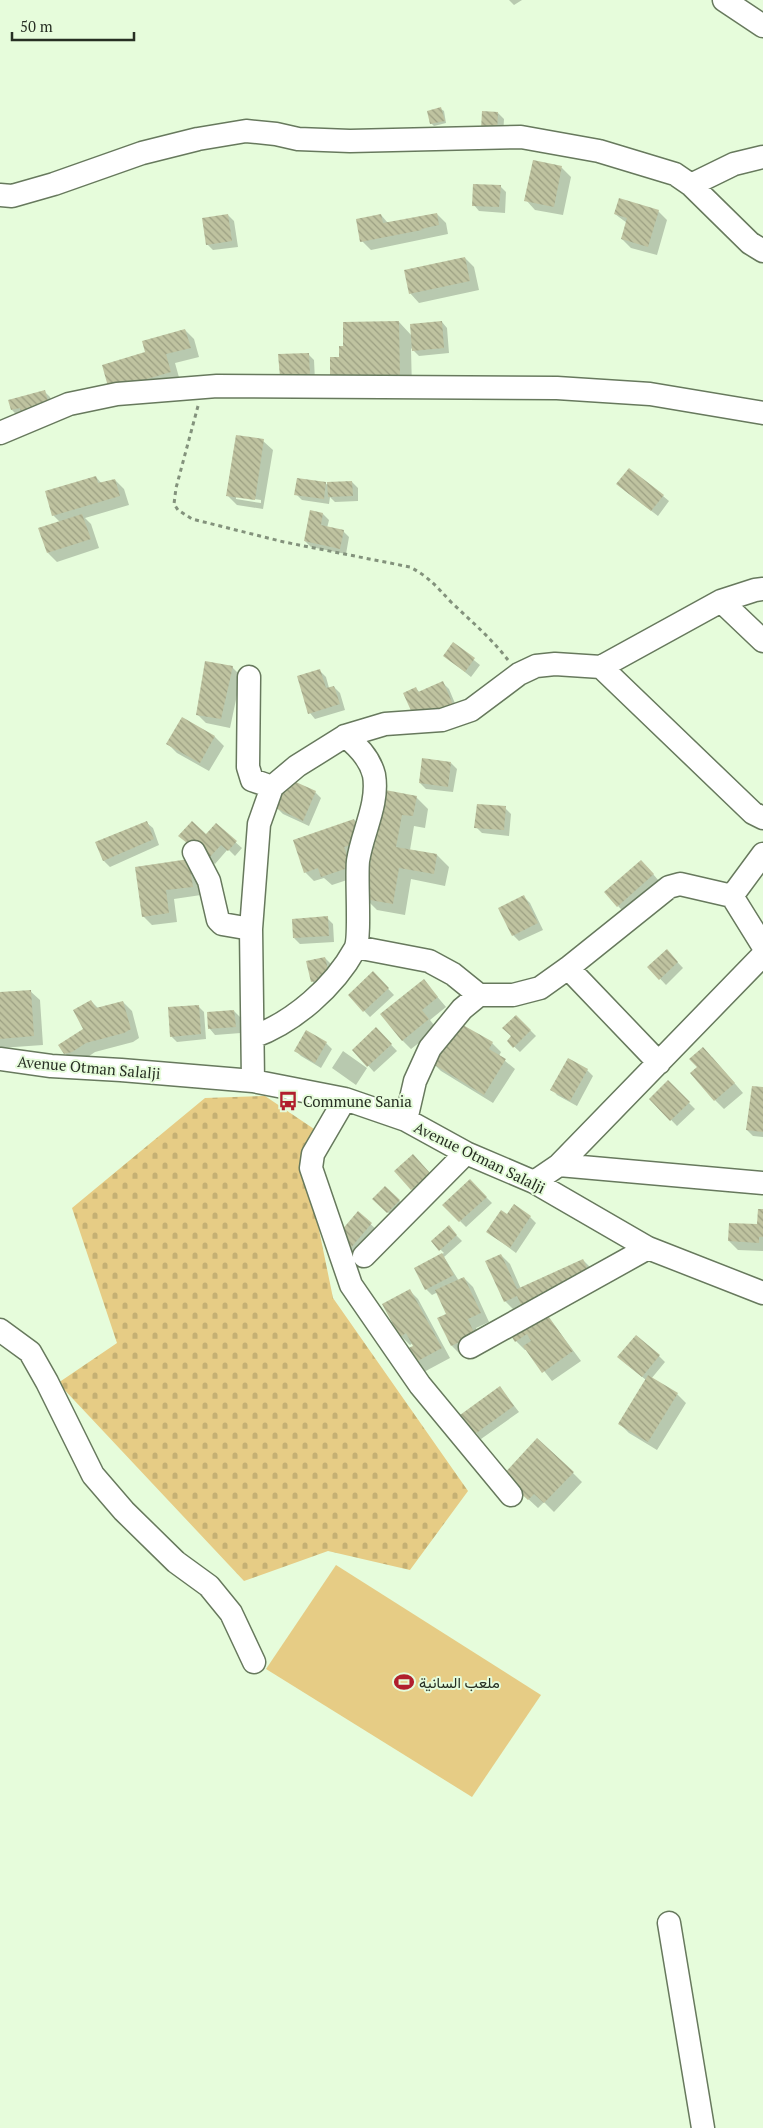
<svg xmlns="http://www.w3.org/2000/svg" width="763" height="2128" font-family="'PT Serif',Vazirmatn,serif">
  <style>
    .grass { fill: #e6cc85 }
    .cemetery { fill: url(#cemetery-stones) }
    .shadow { fill: #0003; fill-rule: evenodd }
    .building { fill: url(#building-back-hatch) }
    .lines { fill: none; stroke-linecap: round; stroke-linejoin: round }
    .minor-casing { stroke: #67795d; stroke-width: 25 }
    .path { stroke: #83927c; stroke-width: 3; stroke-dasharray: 4 4; stroke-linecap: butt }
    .minor { stroke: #fff; stroke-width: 22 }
    .labels { text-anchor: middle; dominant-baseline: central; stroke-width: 4; stroke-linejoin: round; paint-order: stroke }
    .street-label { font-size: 15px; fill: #272f23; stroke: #e6fcdb }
    .poi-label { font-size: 15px; fill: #272f23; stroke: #e6fcdb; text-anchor: start }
  </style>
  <defs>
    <pattern id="cemetery-stones" width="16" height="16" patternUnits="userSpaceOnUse" patternTransform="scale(1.25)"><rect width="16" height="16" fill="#e6cc85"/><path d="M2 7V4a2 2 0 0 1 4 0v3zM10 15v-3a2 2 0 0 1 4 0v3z" fill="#c5b073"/></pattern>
    <pattern id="building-back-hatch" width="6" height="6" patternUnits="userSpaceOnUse" patternTransform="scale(1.25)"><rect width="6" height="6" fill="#bfc3a0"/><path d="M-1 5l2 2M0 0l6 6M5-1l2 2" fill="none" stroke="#9b9f82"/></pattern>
  </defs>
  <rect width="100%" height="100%" fill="#e6fcdb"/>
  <!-- grass -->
  <path class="grass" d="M336,1565l205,130 -69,102 -206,-128z"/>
  <!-- cemetery -->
  <path class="cemetery" d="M265,1096l55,37 -12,43 25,122 135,193 -58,79 -82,-19 -84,30 -186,-198 59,-40 -45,-135 133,-110z"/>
  <!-- shadow -->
  <path class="shadow" d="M509,0h13l-8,5z
    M441,109l3,2 2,12 -12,3 -3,-3z
    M498,113l6,6 -1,17 -14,-1z
    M534,162l28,6 9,9 -8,38 -28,-5 -9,-10z
    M500,186l6,6 -1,21 -26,-2 -5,-6z
    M658,211l9,9 -10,35 -26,-7 -9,-9 5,-16 -12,-9z
    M437,214l9,9 2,11 -77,16 -9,-9 19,-26 7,8z
    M228,215l6,6 4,26 -25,3 -6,-6z
    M465,258l9,9 5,23 -60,13 -9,-10z
    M399,322l13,14 30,-14 5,6 2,25 -30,3 -8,-8 1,42 -72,-31z
    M185,330l9,9 5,18 -24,6 5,18 -61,17 28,-45z
    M308,354l6,6 1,21 -34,-4z
    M44,391l6,6 6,18 -38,1 -6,-6z
    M263,441l10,9 -10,59 -26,-4 -9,-9zM236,496l25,4v3l-25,-4z
    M96,477l6,7 13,-4 9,9 5,16 -44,13 6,6 8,24 -42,14 -9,-9 12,-31 -7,-7z
    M352,482l6,6v13l-23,1 -5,-5 -1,7 -27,-4 -6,-6 29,-11 4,3z
    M624,490l39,6 6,5 -11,15z
    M311,512l12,2 6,6 -2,8 16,3 6,6 -3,17 -35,-7 -6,-6z
    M454,644l26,21 -9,12 -26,-21z
    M232,667l9,9 -11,52 -24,-5 -9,-9z
    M320,671l6,6 3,11 5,-1 6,6 5,17 -30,9 -5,-6z
    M443,683l6,6 10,24 -39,8 -4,-33 4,5z
    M182,719l33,18 9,9 -15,25 -32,-18 -9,-9z
    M451,763l6,6 -4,23 -27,-3 -6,-6z
    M315,792l6,6 -12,28 -26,-12 -6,-6z
    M416,797l12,12 -3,19 -11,-2 -4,24 27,5 12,12 -4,19 -34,-7 -6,36 -28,-5 -12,-12 7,-38 -3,-4 -10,20 -27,9 -8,-7 -10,3 -9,-9 49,-52 9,9z
    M505,808l6,6 -2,22 -27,-3 -6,-6z
    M147,823l6,5 6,17 -49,22 -6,-6 -7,-18z
    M216,825l26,23 -7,8 -7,-7 -13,15 -29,-22 20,-6z
    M647,867l12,14 -35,31 -6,-6z
    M136,868l62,2 3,25 -27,4 3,23 -25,3 -9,-9z
    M524,897l6,6 13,27 -24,11 -6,-6 -13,-27z
    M327,918l6,6 1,18 -34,2 -6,-6z
    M667,951l16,17 -17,17 -17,-18z
    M325,958l6,6 4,20 -17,3 -6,-6z
    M373,973l21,22 -24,22 -21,-22z
    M424,981l22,26 -16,13 7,9 -26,20 -9,-9z
    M30,991l10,9 3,45 -43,3v-55z
    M91,1001l7,7 25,-6 9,9 7,27 -6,4 -38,10 -13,9 -8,2 -9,-10 20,-24z
    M198,1006l6,6 2,27 -29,3 -6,-6z
    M234,1011l6,6 1,16 -26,2 -5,-6 -2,-16z
    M516,1016l20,20 -16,16 -12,-11 5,-5z
    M376,1029l21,22 -23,21 -20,-22z
    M326,1043l6,6 -11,19 -20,-12 -6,-6z
    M492,1043l9,9 -2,4 16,13 -22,34 -52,-32 -9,-9z
    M343,1051l24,17 -11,17 -24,-17z
    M712,1057l31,36 -19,16 -9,-9z
    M568,1059l19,11 6,6 -16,30 -20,-11 -5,-6z
    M668,1082l27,27 -18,17 -26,-27z
    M763,1088v49l-10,-1 -6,-6z
    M419,1162l16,18 -18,15 -5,-6z
    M470,1181l22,22 -26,24 -22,-22z
    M385,1187l20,19 -11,12 -20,-19z
    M763,1211v40l-25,-1 -9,-9 30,-16z
    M358,1213l19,17 -21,25 -14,-11z
    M508,1216l22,1 6,6 -20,30 -28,-21z
    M454,1233l8,8 -18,16 15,24 5,-3 9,9 16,35 -13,6 7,16 -22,11 -9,-9 -4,-32 -10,-22 -6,3 -6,-6 -11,-21 29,-15 -12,-12z
    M501,1255l9,9 11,25 62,-29 9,9 8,18 -54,27 35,47 -29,20 -25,-32 -2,1 -9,-9 -2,-31 -9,-9z
    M409,1290l9,9 32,59 -28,15 -9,-9v-21l-3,2 -9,-9z
    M659,1356l6,6 -14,17 26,15 9,9 -29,47 -28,-17 -9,-9 26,-44 -21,-17z
    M505,1394l14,18 -38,27 -5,-6z
    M573,1473l9,9 -28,30 -10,-10 -6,6 -25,-23z"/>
  <!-- building -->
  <path class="building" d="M441,107l4,14 -15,3 -3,-13z
    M482,111l16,1 -1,19 -16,-1z
    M533,160l29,6 -8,41 -30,-6z
    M473,184l28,1 -2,22 -27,-1z
    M619,198l40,12 -11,37 -27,-8 6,-21 -13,-4z
    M437,213l2,12 -18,4 1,1 -62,12 -4,-23 25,-5 2,9z
    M228,214l4,27 -26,4 -4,-27z
    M465,257l5,24 -61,13 -5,-24z
    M399,321l1,58 -70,1v-23h9v-11h4v-24z
    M442,321l2,27 -32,3 -2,-27z
    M185,329l6,19 -25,6 5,18 -62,18 -7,-25 43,-13 -3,-11z
    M309,353l1,23 -30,1 -2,-23z
    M45,390l5,19 -28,9 -2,-10 -9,2 -3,-10z
    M236,435l28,4 -9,61 -29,-4z
    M629,468l35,27 -13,16 -35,-27z
    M96,476l2,7 17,-4 5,17 -68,20 -7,-25z
    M297,478l29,4 -2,17 -30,-4z
    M352,481l1,15 -25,1 -1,-15z
    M310,510l13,3 -2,12 23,5 -4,19 -36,-8z
    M82,514l9,25 -44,14 -9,-25z
    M453,642l22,16 -10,14 -22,-16z
    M205,661l28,5 -12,53 -25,-4z
    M320,669l6,19 8,-2 6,18 -32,10 -11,-38z
    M443,681l11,26 -21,9 -3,-8 -17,7 -10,-22 13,-6 2,5z
    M182,717l33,19 -15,27 -34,-19z
    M422,758l29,4 -3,25 -29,-4z
    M289,779l27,12 -13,30 -27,-13z
    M380,789l37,7 -4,20 -11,-1 -6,32 41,7 -3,20 -35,-6 -6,36 -29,-5 7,-41 -4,-1z
    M477,804l29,2 -2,24 -30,-2z
    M354,819l8,22 -18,6 7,20 -30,10 -3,-9 -14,5 -11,-33z
    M147,821l7,18 -51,22 -8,-19z
    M192,821l14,13 10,-11 21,18 -9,10 -7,-6 -13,14 -30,-23z
    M189,859l4,28 -27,3 3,23 -27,4 -7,-50z
    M641,860l13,14 -37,33 -13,-15z
    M524,895l14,28 -26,13 -14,-28z
    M328,916l1,20 -36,2 -1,-19z
    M667,949l11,13 -19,18 -12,-13z
    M325,957l5,21 -19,4 -5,-21z
    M373,971l16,17 -26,24 -15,-17z
    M424,979l14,18 -16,13 7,9 -27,22 -22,-27z
    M31,990l3,46 -34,3v-47z
    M91,1000l5,8 27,-7 8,28 -7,4 -38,10 -14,9 -8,2 -6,-9 25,-16 -10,-19z
    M199,1005l2,29 -31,3 -2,-30z
    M234,1010l2,17 -28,2 -1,-17z
    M516,1015l15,15 -18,18 -6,-7 4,-5 -9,-8z
    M454,1020l39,22 -4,7 17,10 -22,36 -54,-33z
    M376,1027l16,17 -25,23 -15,-17z
    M306,1030l21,12 -12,21 -21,-12z
    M703,1047l32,36 -21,18 -24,-28 7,-6 -8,-8z
    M568,1058l20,11 -18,32 -20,-11z
    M668,1080l22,22 -20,19 -21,-22z
    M752,1086l11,1v45l-17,-2z
    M413,1154l17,19 -19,17 -17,-19z
    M470,1179l17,18 -28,25 -17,-17z
    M385,1186l15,14 -13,13 -15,-14z
    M514,1204l17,12 -21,32 -24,-16 15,-22 6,4z
    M758,1209h5v28h-4v6l-31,-2 1,-18 28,1z
    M358,1211l14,12 -23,27 -14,-12z
    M449,1225l8,10 -18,16 -8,-10z
    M442,1253l12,22 -29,15 -11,-22z
    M501,1254l16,35 66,-30 9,19 -68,33 -7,-15 -13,6 -19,-41z
    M464,1277l17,36 -13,6 7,16 -24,11 -14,-28 9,-4 -11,-24z
    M410,1289l32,59 -30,16 -8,-14 9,-4 -7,-13 -6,4 -18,-33z
    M544,1310l29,41 -31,22 -19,-27 8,-5 -4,-7 -12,8 -5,-8z
    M636,1335l24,20 -18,22 -25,-20z
    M648,1375l30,18 -30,49 -30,-18z
    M500,1386l14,20 -39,28 -15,-19z
    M537,1438l37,34 -30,31 -10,-9 -6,6 -26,-24z"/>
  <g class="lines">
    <defs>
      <path id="minor" d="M724,0l39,26
        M691,185l43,-21 29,-7
        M0,195l12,1 42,-12 88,-31 56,-14 48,-8 30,3 22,5 52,2 171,-4 78,14 76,23 16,11 59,58 13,8
        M0,433l69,-29 48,-10 100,-8 340,2 93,6 113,19
        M721,601l42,40
        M601,667l152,146 10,5
        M249,677l-1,90 4,13 20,7
        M194,852l15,29 9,39 4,4 29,5
        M732,896l31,50
        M356,947l73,14 24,13 26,21
        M568,968l91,95
        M253,1037c41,-15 81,-50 102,-88 6,-11 1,-70 3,-88 4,-28 21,-57 16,-86 -4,-16 -16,-29 -29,-39
        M0,1059l51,7 70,4 132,11 92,18 61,21 60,33 68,29 114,66 115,45
        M253,1081l-2,-152 8,-105 13,-37 25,-21 48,-30 40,-12 57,-4 29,-10 48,-36 17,-8 19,-2 46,3 120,-66 34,-11 8,-1
        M345,1099l-32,55 -2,14 40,117 69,100 91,110
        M406,1120l9,-39 15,-33 32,-39 17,-14h34l27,-7 28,-20 101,-81 11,-3 52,12 31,-42
        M559,1165l204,18
        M534,1182l25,-17 204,-210
        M364,1256l102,-103
        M0,1330l30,22 17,30 46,93 31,36 52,51 33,24 22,27 23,49
        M470,1347l178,-99
        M669,1923l34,205"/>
    </defs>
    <!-- minor casing -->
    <use href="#minor" class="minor-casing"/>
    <!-- path -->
    <path class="path" d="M198,406l-22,82 -2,16 4,6 14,9 92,23 126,25c19,10 27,20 41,35 20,19 40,36 57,58"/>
    <!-- minor -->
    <use href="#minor" class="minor"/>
  </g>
  <!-- icons -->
  <defs>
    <symbol id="bus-bare" viewBox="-9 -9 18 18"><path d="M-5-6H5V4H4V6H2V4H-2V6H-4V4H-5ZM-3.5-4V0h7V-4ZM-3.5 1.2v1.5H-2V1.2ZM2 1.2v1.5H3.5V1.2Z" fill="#b11f2d" stroke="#e6fcdb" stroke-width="2.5" paint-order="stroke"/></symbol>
    <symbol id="stadium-bare" viewBox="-9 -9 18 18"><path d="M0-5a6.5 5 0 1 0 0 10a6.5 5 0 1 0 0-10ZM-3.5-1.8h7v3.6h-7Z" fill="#b11f2d" stroke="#e6fcdb" stroke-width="2.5" paint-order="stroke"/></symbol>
  </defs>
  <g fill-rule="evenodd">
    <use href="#bus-bare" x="274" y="1087" width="28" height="28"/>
    <use href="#stadium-bare" x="390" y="1668" width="28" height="28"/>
  </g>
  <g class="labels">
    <!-- street labels -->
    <g class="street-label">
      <text transform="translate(89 1067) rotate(5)">Avenue Otman Salalji</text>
      <text transform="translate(480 1157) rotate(26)">Avenue Otman Salalji</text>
    </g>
    <!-- poi labels -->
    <g class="poi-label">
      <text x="303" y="1101">Commune Sania</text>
      <text x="419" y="1682">ملعب السانية</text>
    </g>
  </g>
  <!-- scale -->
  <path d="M12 32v8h122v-8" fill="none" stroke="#272f23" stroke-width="2.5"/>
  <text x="20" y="32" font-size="15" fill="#272f23" stroke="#e6fcdb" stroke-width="4" paint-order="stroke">50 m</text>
</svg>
